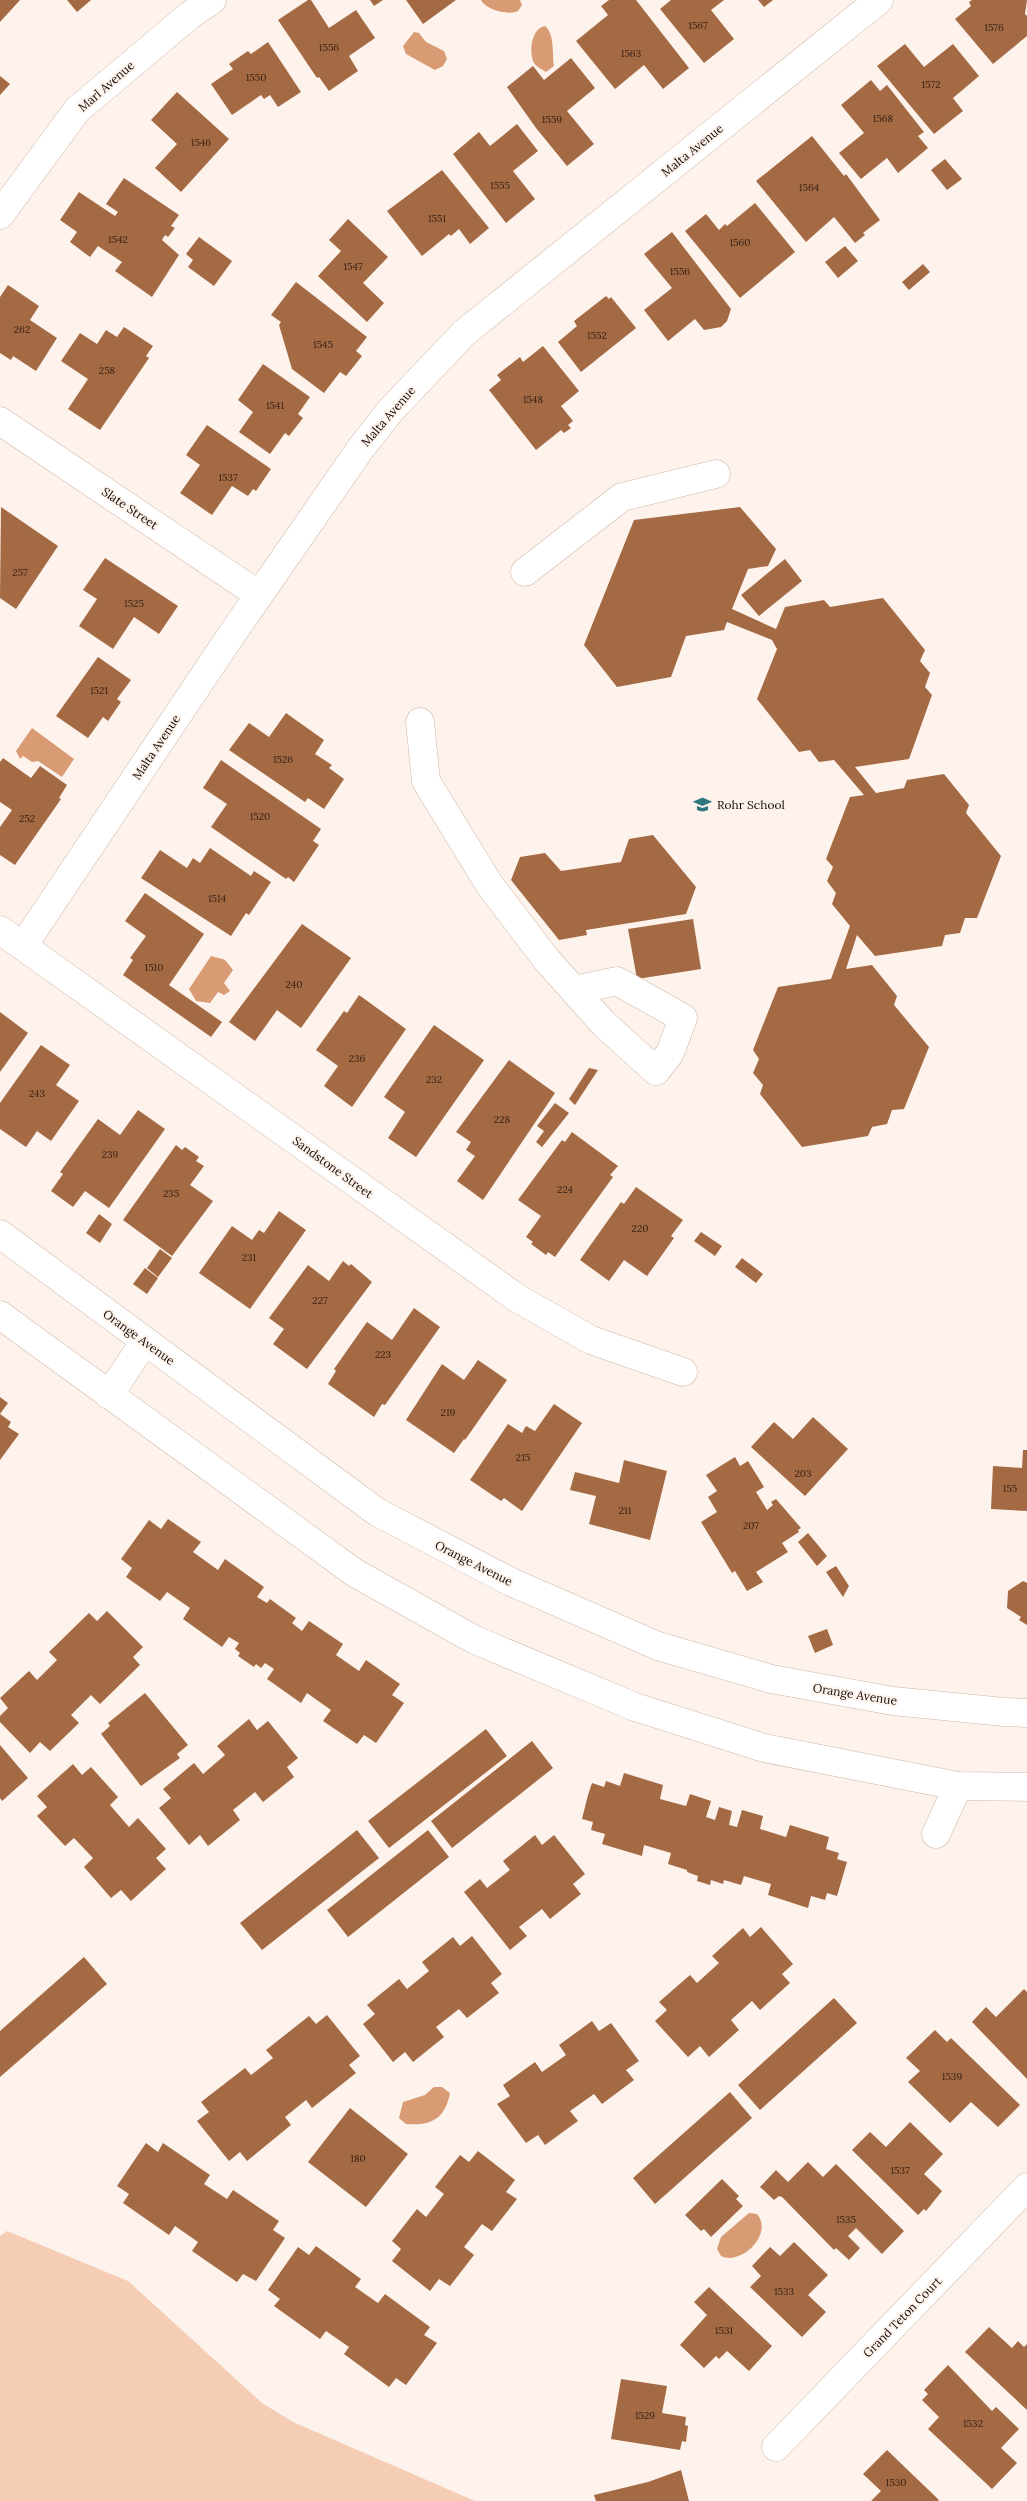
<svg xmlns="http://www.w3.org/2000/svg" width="1027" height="2501" font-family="Lora,serif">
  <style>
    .green { fill: #f5cdb4 }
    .water { fill: #d89b74 }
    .building { fill: #a46a44 }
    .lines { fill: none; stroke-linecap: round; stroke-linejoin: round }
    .minor-casing { stroke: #d0b6a6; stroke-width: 29 }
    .major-casing { stroke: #d0b6a6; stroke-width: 29 }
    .minor { stroke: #fff; stroke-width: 28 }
    .major { stroke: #fff; stroke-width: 28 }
    .labels { text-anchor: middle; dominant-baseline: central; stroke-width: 4; stroke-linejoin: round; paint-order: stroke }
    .number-label { font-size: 10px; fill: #362115 }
    .street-label { font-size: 12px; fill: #120905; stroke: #fef3ec }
    .poi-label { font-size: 12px; fill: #120905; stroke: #fef3ec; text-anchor: start }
  </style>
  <rect width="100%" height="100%" fill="#fef3ec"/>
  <!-- green -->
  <path class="green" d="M7,2231l121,50 134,122 31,19 182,79h-475v-265z"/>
  <!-- water -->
  <path class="water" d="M481,0h39l2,5 -4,6c-10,5 -33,-2 -37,-11z
    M545,26c10,8 7,28 9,40l-8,6c-5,-3 -11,-6 -13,-11 -4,-11 -1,-33 12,-35z
    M414,32l5,1 7,9 18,9 3,8 -4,7 -8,4 -29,-16 -3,-8z
    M32,728l42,31 -12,18 -24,-16 -6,1 -9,-6 -3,3 -4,-8z
    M211,956c15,5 11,-1 22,14l-9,13 6,8 -6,4 -6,-3 -8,11 -14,-2 -7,-12z
    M434,2087h8l8,6c-5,26 -19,33 -44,31l-7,-6 4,-16 22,-7z
    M749,2213l8,1c17,20 -16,52 -36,42l-4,-7 4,-12z"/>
  <!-- building -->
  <path class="building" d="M0,0h20l-20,22z
    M67,0h24l-14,12z
    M308,0h3l18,28 27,-18 19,28 -26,18 9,15 -29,20 -10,-14 -2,1 -39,-58z
    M370,0h13l-9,6z
    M406,0h50l-33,24z
    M609,0h27l53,68 -26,21 -19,-24 -29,24 -39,-48 32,-26 -7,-9z
    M671,0h53l-13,10 23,29 -30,24 -44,-54z
    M758,0h15l-9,7z
    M972,0h55l-2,14 2,2v20l-34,28 -38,-45 16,-13 -2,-4z
    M268,42l33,50 -23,15 -8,-12 -6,4 -3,-4 -29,20 -21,-31 22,-15 -4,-5 19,-13 3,3z
    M905,44l19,23 29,-23 26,32 -26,22 10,13 -29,23 -57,-68z
    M571,58l24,30 -28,23 27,33 -27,22 -31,-38 -29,-41 26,-21 11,14z
    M0,76l10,8 -10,11z
    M871,80l9,11 7,-6 37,47 -6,4 10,12 -30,25 -11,-15 -26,21 -22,-26 25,-20 -23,-28z
    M177,92l52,47 -48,53 -26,-24 22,-24 -26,-24z
    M517,124l21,27 -25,20 22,28 -29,24 -53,-69 26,-22 11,14z
    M812,136l32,40 2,-2 34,46 -17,13 2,2 -10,8 -21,-26 -28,25 -50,-61z
    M945,159l17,20 -15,11 -16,-20z
    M442,170l47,58 -19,16 -11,-15 -8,7 -2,-2 -27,22 -35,-45z
    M124,178l55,37 -8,11 4,2 -7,9 -3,-2 -3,5 17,15 -27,42 -37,-26 7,-9 -24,-16 -8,11 -20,-15 7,-10 -17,-12 19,-28 36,24 3,-4 -12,-8z
    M755,203l40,49 -55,46 -55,-67 21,-17 13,16 6,-6 2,2z
    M348,219l40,38 -25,26 21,20 -17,19 -49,-46 23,-25 -12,-11z
    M672,232l59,77 -4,12 -6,6 -17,3 -9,-11 -27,22 -24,-31 28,-22 -28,-34z
    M199,237l33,24 -18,25 -26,-19 5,-7 -7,-6z
    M845,246l13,15 -20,17 -13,-16z
    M923,264l7,8 -21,18 -7,-8z
    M296,282l71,55 -11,14 6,5 -16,20 -6,-4 -16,21 -32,-24 -13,-44 2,-3 -10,-7z
    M8,285l31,21 -9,14 27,18 -21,33 -23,-15 -2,4 -11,-7v-56z
    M606,296l3,3 2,-2 25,31 -55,44 -23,-30 19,-16 -3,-5z
    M124,327l29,19 -7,10 3,2 -49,72 -32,-21 20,-30 -27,-18 19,-28 17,11 9,-14 11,7z
    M543,346l36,45 -18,15 12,15 -5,4 3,3 -7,5 -3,-3 -25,20 -47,-60 12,-10 -4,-5 23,-18 3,5z
    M263,364l47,33 -12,17 5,4 -14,18 -4,-3 -15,21 -31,-22 14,-20 -15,-12z
    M207,425l64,44 -15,22 -3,-2 -5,7 -16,-10 -20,29 -32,-22 20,-28 -14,-10z
    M1,507l57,39 -42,63 -16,-11z
    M740,507l36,42 -8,17 -20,3 -16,40 44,20 9,-22 39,-7 6,7 53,-9 42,52 -5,11 10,12 -5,14 7,8 -23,64 -54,8 21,26 28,-5 3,-8 37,-6 25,31 -3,8 35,43 -24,62h-12l-5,15 -15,2 -3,11 -67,10 -18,-21 -11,34 26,-4 25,31 -3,9 35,42 -25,62 -12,1 -5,14 -15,3 -4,9 -66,11 -42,-53 3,-9 -10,-12 6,-14 -6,-9 25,-63 53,-8 19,-53 -18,-22 4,-11 -9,-12 6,-14 -7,-8 24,-62 14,-2 -30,-35 -15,2 -9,-12 -11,2 -42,-53 20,-50 -5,-9 -45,-18 -3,8 -38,6 -15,41 -54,10 -33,-42 50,-125z
    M105,558l73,48 -19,28 -25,-17 -21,32 -34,-23 18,-27 -14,-9z
    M785,559l17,22 -43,35 -18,-21z
    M98,657l33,23 -14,19 4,3 -13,19 -5,-4 -15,21 -32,-22z
    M286,713l38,27 -9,14 17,11 -3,3 15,11 -20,30 -16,-11 -3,4 -76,-52 20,-27 20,14z
    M3,758l28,20 9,-12 27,19 -8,13 2,1 -46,66 -15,-10v-28l12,-17 -12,-8v-40z
    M221,760l100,69 -8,12 6,4 -25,37 -6,-5 -2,2 -75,-52 16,-23 -24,-16z
    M653,835l43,52 -10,27 -100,16 1,5 -28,5 -48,-60 9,-23 25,-4 16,18 60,-9 8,-23z
    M210,848l41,28 3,-5 17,11 -22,33 -3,-2 -15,23 -90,-58 19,-28 27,18 6,-10 7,5z
    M145,893l59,41 -35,51 53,37 -11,15 -88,-62 10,-15 -3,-2 16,-22 -21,-15z
    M693,919l8,50 -64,10 -9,-50z
    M302,924l49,34 -50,70 -24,-18 -22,31 -26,-19z
    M359,995l47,34 -54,78 -28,-21 14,-20 -22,-16 28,-39 3,2z
    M0,1012l28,21 -28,39z
    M434,1025l50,35 -68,97 -28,-19 17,-26 -21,-15z
    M41,1045l29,20 -14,20 23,16 -28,40 -14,-10 -11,16 -26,-18v-26z
    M509,1060l46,33 -72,107 -26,-19 18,-25 -9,-6 5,-8 -15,-10z
    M589,1068l9,2 -23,35 -6,-6z
    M555,1103l14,10 -27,34 -6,-5 8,-11 -7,-5z
    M138,1110l27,19 -56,79 -24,-17 -12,16 -22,-16 12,-17 -3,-2 38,-53 22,16z
    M572,1132l46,34 -8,9 3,2 -58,80 -7,-5 -2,3 -15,-11 2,-2 -7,-5 15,-21 -23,-16 44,-60 3,2z
    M176,1145l6,5 3,-3 14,10 -3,4 8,5 -14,19 23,16 -41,55 -49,-36z
    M636,1187l47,33 -12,16 3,2 -27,38 -23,-16 -15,21 -29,-21 41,-58 3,2z
    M279,1211l27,19 -56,79 -51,-36 33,-47 20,14 7,-10 5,3z
    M99,1214l13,10 -12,19 -14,-10z
    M701,1232l21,14 -7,10 -21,-15z
    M160,1249l12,9 -14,19 -11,-9z
    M742,1258l21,16 -7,9 -21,-16z
    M343,1261l6,5 2,-2 21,18 -65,87 -34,-25 11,-15 -15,-11 39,-53 21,16z
    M145,1268l13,10 -11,16 -14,-10z
    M414,1308l26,19 -55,78 -3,-1 -8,13 -46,-33 8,-13 -2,-2 33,-47 25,18z
    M478,1360l29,20 -42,60 -1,-1 -10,14 -48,-33 36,-56 22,16z
    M0,1397l8,6 -8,11 11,8 -3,5 11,7 -19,26z
    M554,1404l28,19 -60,88 -18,-13 -3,3 -31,-21 38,-56 14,9 4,-7 9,5z
    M813,1417l35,32 -43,47 -54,-49 23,-25 19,17z
    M1023,1450h4v61l-36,-2 2,-43 29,2z
    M735,1457l5,9 8,-5 16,26 -8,5 11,18 6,-5 -2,-3 5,-3 25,29 -3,2 1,2 -17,11 6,9 -32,20 7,10 -16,9 -12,-20 -3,2 -31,-51 16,-10 -9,-15 9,-6 -11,-16z
    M624,1460l43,11 -17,69 -61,-16 7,-28 -26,-6 5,-18 44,11z
    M168,1519l33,23 -8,10 25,18 7,-11 39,28 -7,10 10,6 3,-4 26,19 -4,5 10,8 7,-10 34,23 -7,11 23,16 7,-11 34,24 -8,11 12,8 -28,40 -12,-8 -7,9 -34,-23 8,-11 -24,-17 -6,10 -34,-24 7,-10 -9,-6 -4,5 -5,-4 -2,3 -16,-11 2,-3 -5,-4 4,-6 -10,-6 -7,10 -39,-28 7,-11 -23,-16 -7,9 -34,-24 6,-9 -11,-9 28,-39 12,9z
    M808,1533l19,23 -10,10 -19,-24z
    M836,1566l13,20 -6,11 -17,-25z
    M1023,1581l4,2v42l-8,-5 2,-3 -14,-9 1,-17z
    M107,1611l36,36 -10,10 7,8 -40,39 -9,-9 -20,20 8,8 -29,28 -10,-9 -10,11 -30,-31v-6l8,-8 -8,-10 29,-27 8,9 20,-20 -8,-8 40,-39 8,8z
    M827,1629l6,16 -18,8 -7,-17z
    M145,1693l43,52 -11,9 3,4 -39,28 -40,-52 9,-8 -2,-3z
    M249,1719l8,11 11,-9 30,37 -11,9 7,10 -31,25 -8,-10 -22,18 7,10 -32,26 -8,-11 -11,10 -30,-37 12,-10 -8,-9 31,-26 9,11 22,-19 -8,-9z
    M486,1729l21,27 -118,92 -21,-27z
    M532,1741l21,27 -101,80 -21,-27z
    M0,1745l28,33 -26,23 -2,-3z
    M73,1764l9,11 9,-8 27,30 -8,8 19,22 9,-9 28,31 -10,9 10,11 -35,32 -10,-11 -10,8 -27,-31 9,-9 -19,-20 -9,8 -28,-30 10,-9 -10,-11z
    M624,1773l39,12 -3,14 26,7 4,-12 21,7 -5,16 9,3 4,-13 13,4 -3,14 8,2 5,-17 21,6 -3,13 26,8 4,-12 39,12 -3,12 13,4 -2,6 10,3 -10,34 -10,-3 -2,7 -14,-4 -3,12 -40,-13 3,-11 -27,-8 -3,9 -17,-5 -1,4 -12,-4 -1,5 -13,-4 1,-5 -11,-4v-2l-19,-6 3,-11 -27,-8 -2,11 -40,-12 3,-10 -14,-4 2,-8 -11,-3 6,-24 4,-12 12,4 2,-6 14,5z
    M357,1830l22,28 -117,92 -22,-27z
    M428,1830l21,27 -101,80 -21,-27z
    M535,1835l7,10 12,-10 31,39 -12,10 8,10 -31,25 -8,-10 -23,18 8,9 -17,14 -46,-58 16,-13 7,9 23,-18 -7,-9z
    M761,1927l32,37 -11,10 8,9 -30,27 -8,-9 -21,19 8,10 -30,27 -9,-11 -12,11 -33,-36 12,-11 -8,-8 31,-27 7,8 22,-20 -7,-7 31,-28 7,9z
    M472,1936l30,38 -11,9 8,10 -32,25 -8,-9 -23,18 8,10 -31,25 -8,-10 -12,10 -30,-38 12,-10 -8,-9 32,-26 8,10 22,-18 -7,-9 31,-25 7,9z
    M84,1957l23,27 -107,93v-46z
    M1024,1989l3,3v87l-55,-57 14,-15 10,10z
    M834,1998l23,25 -97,87 -22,-25z
    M327,2015l33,41 -11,9 7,8 -44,35 -6,-8 -21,17 6,8 -44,36 -7,-9 -11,9 -32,-40 12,-9 -8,-10 44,-34 6,7 22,-17 -7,-8 43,-34 7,8z
    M592,2021l7,10 12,-8 28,38 -13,9 8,10 -32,24 -8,-10 -24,17 8,10 -33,24 -7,-10 -12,8 -29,-39 13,-8 -7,-11 32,-23 7,10 24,-17 -7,-10z
    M935,2030l12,12 4,-4 69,67 -22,22 -27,-25 -21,21 -42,-41 12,-11 -14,-13z
    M730,2092l22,26 -97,86 -22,-26z
    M350,2108l58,46 -42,53 -58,-45z
    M910,2122l33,32 -19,20 18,17 -16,20 -2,-2 -6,6 -66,-65 18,-18 16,15z
    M146,2143l12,9 5,-9 47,32 -6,9 23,15 6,-9 46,31 -6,9 12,8 -29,43 -13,-7 -6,8 -45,-31 6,-9 -23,-16 -6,9 -46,-32 6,-9 -12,-8z
    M478,2151l37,29 -9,12 11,7 -25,32 -10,-7 -18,23 10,8 -24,31 -11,-7 -9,12 -38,-30 9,-12 -9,-8 25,-32 9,8 18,-23 -9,-7 25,-32 9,7z
    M808,2162l15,15 13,-13 68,67 -22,23 -26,-26 -8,8 12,12 -11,12 -13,-12 -2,2 -52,-53 -3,-1 -5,4 -14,-13 16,-17 12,12z
    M722,2179l17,17 -3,3 7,7 -32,31 -7,-8 -3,2 -16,-16z
    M794,2242l34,33 -20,20 18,17 -24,25 -52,-50 11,-11 -9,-10 18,-19 10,9z
    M316,2246l45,33 -6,8 23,16 7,-9 45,33 -6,8 13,8 -31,42 -10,-7 -7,9 -45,-33 5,-7 -23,-16 -6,8 -46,-33 6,-7 -12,-9 30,-43 11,8z
    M709,2287l63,59 -23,25 -22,-20 -8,8 -3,-3 -12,12 -24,-23 27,-30 -13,-13z
    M989,2327l23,21 6,-7 6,6 3,-3v66l-62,-58z
    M948,2365l44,46 4,-4 23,22 -18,19 16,15 -25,26 -64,-60 11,-12 -17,-17 6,-6 -4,-4z
    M621,2379l46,7 -5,27 24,4 -1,8 3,1 -2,16 -4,-1 -2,9 -69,-11z
    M887,2450l52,50 -1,1h-67l10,-10 -18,-17z
    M681,2470l8,31h-93l-2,-6 54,-13z"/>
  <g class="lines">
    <defs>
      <path id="minor" d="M0,215l77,-105 113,-95 22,-15
        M0,421l259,174
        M525,572l97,-75 94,-23
        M420,722l6,59 63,103 57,75 57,64 53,48 14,-18 13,-35 -66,-37 -43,9
        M0,930l517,368 74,42 92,32
        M23,946l209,-312 129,-186 30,-38 73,-77 415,-333
        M936,1834l22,-48
        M776,2447l251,-260"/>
      <path id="major" d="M0,1234l377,278 134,70 147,64 113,33 122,22 111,11 23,1
        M0,1315l355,258 120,67 160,67 129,41 194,38 69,1
        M109,1395l36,-54"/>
    </defs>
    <!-- minor casing -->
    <use href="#minor" class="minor-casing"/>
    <!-- major casing -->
    <use href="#major" class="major-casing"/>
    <!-- minor -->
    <use href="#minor" class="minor"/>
    <!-- major -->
    <use href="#major" class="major"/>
  </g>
  <!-- icons -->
  <defs>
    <symbol id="school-bare" viewBox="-9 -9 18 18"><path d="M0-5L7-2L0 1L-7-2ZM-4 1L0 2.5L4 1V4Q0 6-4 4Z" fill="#2f787f" stroke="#fef3ec" stroke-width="2.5" paint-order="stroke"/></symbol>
  </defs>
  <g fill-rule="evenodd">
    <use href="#school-bare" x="690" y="792" width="25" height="25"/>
  </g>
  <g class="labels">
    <!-- number labels -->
    <g class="number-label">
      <text x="698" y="25">1567</text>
      <text x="994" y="27">1576</text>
      <text x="329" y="47">1556</text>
      <text x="631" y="53">1563</text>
      <text x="256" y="77">1550</text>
      <text x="931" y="84">1572</text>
      <text x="883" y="118">1568</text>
      <text x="552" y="119">1559</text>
      <text x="201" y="142">1546</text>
      <text x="500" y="185">1555</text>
      <text x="809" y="187">1564</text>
      <text x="437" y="218">1551</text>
      <text x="118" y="239">1542</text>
      <text x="740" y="242">1560</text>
      <text x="353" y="266">1547</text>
      <text x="680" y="271">1556</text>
      <text x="22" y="329">262</text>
      <text x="597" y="335">1552</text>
      <text x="323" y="344">1545</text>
      <text x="107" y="370">258</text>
      <text x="533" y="399">1548</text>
      <text x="275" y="405">1541</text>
      <text x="228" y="477">1537</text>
      <text x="20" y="572">257</text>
      <text x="134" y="603">1525</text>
      <text x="99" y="690">1521</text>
      <text x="283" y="759">1526</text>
      <text x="260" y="816">1520</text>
      <text x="27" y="818">252</text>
      <text x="217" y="898">1514</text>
      <text x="154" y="967">1510</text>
      <text x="294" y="984">240</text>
      <text x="357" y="1058">236</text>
      <text x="434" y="1079">232</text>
      <text x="37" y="1093">243</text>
      <text x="502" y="1119">228</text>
      <text x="110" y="1154">239</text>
      <text x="565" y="1189">224</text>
      <text x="171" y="1193">235</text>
      <text x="640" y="1228">220</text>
      <text x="249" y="1257">231</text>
      <text x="320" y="1300">227</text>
      <text x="383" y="1354">223</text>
      <text x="448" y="1412">219</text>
      <text x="523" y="1457">215</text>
      <text x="803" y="1473">203</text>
      <text x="1010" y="1488">155</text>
      <text x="625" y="1510">211</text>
      <text x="751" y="1525">207</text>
      <text x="952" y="2076">1539</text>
      <text x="358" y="2158">180</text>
      <text x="900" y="2170">1537</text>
      <text x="846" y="2219">1535</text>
      <text x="784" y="2291">1533</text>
      <text x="724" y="2330">1531</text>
      <text x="645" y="2415">1529</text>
      <text x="973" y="2423">1532</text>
      <text x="896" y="2482">1530</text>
    </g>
    <!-- street labels -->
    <g class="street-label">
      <text transform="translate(106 86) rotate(-41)">Marl Avenue</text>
      <text transform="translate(692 150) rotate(-39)">Malta Avenue</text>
      <text transform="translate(388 416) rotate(-49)">Malta Avenue</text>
      <text transform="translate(130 508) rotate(34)">Slate Street</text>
      <text transform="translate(156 747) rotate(-56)">Malta Avenue</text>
      <text transform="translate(333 1167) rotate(36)">Sandstone Street</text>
      <text transform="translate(139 1337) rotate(36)">Orange Avenue</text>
      <text transform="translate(474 1563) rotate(27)">Orange Avenue</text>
      <text transform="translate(855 1694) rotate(9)">Orange Avenue</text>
      <text transform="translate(902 2317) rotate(-46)">Grand Teton Court</text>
    </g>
    <!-- poi labels -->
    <g class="poi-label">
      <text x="717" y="804">Rohr School</text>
    </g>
  </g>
</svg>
